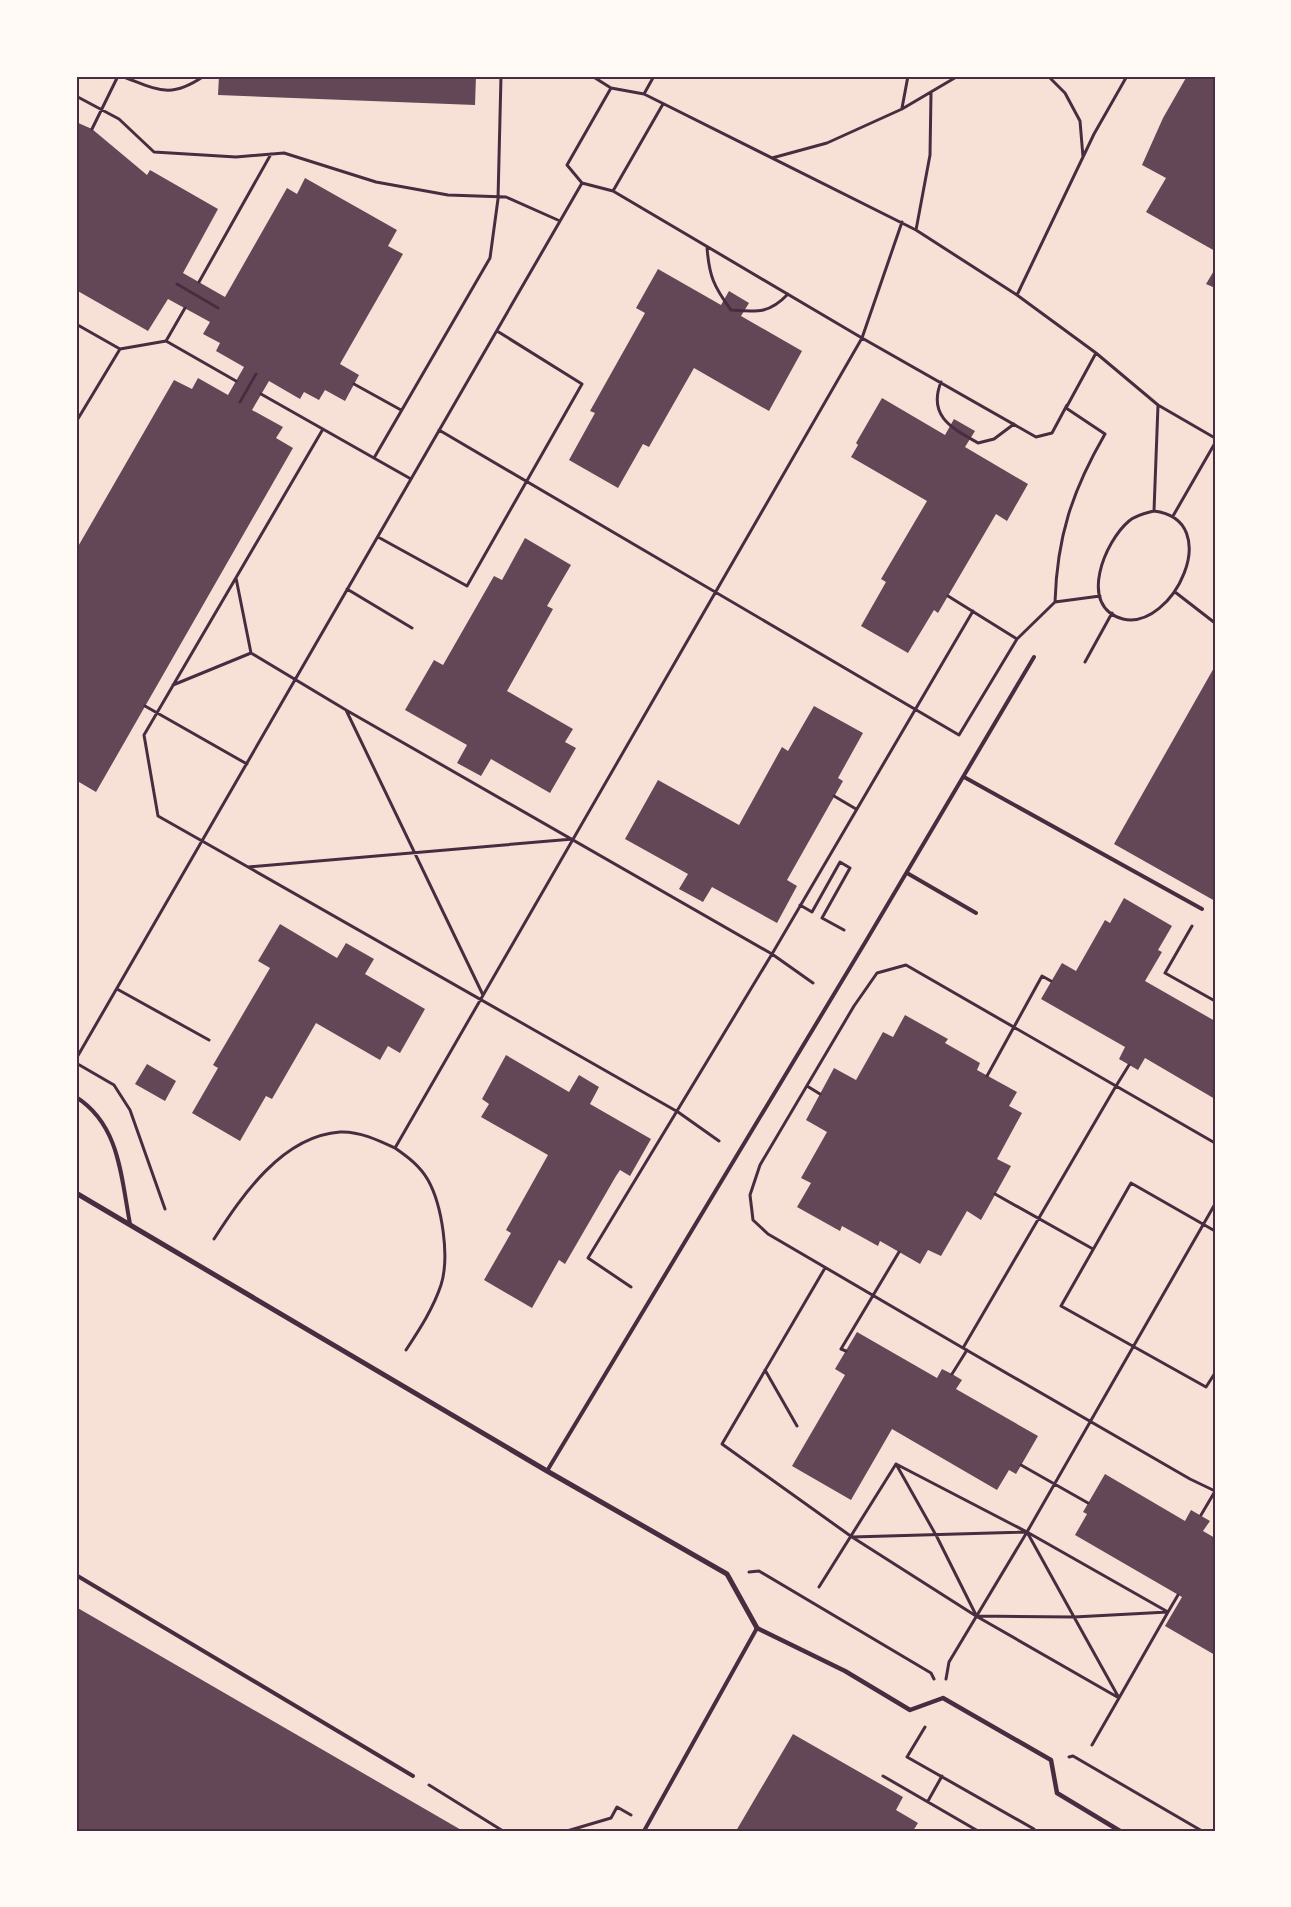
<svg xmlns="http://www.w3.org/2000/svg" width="1291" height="1907" font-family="Karla,sans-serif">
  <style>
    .building { fill: #644757 }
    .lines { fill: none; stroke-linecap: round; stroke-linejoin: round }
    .path { stroke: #4a2c40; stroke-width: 3 }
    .service { stroke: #4a2c40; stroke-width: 4 }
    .pedestrian { stroke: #4a2c40; stroke-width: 4.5 }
    .minor { stroke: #4a2c40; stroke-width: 5 }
    .neatline { fill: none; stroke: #4a2c40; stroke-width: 2 }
  </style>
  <rect width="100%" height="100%" fill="#f7e1d7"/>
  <!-- building -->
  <path class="building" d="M219,76h257l-1,29 -257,-10z
    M1187,76h28v175l-69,-39 20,-34 -24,-13 21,-47z
    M76,122l16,7 55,46 3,-5 68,39 -35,64 42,24 62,-109 10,6 8,-16 92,52 -9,16 15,8 -63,110 19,11 -14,26 -20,-11 -6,10 -15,-8 -4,7 -31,-18 -17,29 31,17 -7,11 17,10 -197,344 -17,-10 -3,4v-236l98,-170 18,9 6,-11 30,17 16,-28 -28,-16 4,-8 -17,-9 7,-12 -42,-23 -20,32 -72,-41z
    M658,269l63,36 8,-14 20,12 -8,13 61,35 -33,60 -75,-43 -45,79 -6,-3 -25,44 -49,-28 26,-47 -5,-2 55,-98 -9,-5z
    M1215,269v19l-9,-4z
    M882,398l63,37 9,-16 21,12 -10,16 63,37 -21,37 -11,-7 -58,99 -4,-3 -26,43 -47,-27 25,-44 -5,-3 46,-78 -76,-44 7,-12 -2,-2z
    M525,538l46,27 -24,41 6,3 -46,82 66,38 -8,13 11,6 -26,45 -59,-34 -10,17 -24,-13 10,-18 -62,-35 29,-50 9,5 51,-89 8,4z
    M1215,666v235l-101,-57z
    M814,706l49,27 -25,45 5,3 -56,99 10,6 -20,37 -65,-36 -9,15 -24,-13 9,-15 -63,-35 33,-59 81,45 43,-78 6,4z
    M1124,898l48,28 -14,24 4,2 -17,29 70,40v78l-70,-41 -7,12 -19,-11 6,-12 -84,-48 21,-36 14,8 29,-51 5,3z
    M280,924l57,34 9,-15 28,16 -9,15 60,35 -25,44 -12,-7 -8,14 -64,-37 -44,76 -6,-3 -26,45 -48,-28 26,-45 -5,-3 57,-97 -12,-7z
    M905,1015l43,24 -3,4 35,20 -3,7 40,22 -8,14 13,7 -25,46 14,7 -30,54 -14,-9 -26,45 -13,-6 -8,14 -40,-23 -2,5 -36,-20 -2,5 -43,-24 14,-24 -10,-5 26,-46 -21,-12 28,-52 22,12 27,-48 10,5z
    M506,1055l63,37 10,-17 20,12 -9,17 61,35 -21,37 -10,-6 -4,6 -51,88 -6,-4 -27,48 -48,-28 27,-47 -5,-3 42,-75 -67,-38 8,-13 -7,-5z
    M147,1064l29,17 -11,20 -30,-17z
    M857,1332l80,46 5,-9 10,5 10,6 -6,9 82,47 -22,38 -7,-4 -12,20 -105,-61 -41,71 -59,-34 53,-91 -10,-6z
    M1105,1474l80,47 6,-11 19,11 -7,10 12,7v117l-50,-29 17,-29 -107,-62 12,-21 -4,-2z
    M76,1607l387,224h-387z
    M793,1734l110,63 -7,13 22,13 -5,8h-177z"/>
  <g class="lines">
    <!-- path -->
    <path class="path" d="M121,76c36,13 48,24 83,0
      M592,76l19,12 33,6 272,136 101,65 79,58 62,52 57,33
      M1048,76l17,17 15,28 3,36
      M611,88l-44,77 15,18 31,8 249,147 174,99 16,-4 15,-28
      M644,94l10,-18
      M76,96l43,23 35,33 82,5 48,-4 92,29 72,13 58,2 54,24
      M902,108l6,-32
      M92,129l26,-53
      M772,158l55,-15 75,-34 56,-33
      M613,191l50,-87
      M916,230l14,-75 1,-62
      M707,247c2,29 7,40 24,63 26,2 38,4 57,-16
      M199,282l72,-128
      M177,284l41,24
      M1017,295l77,-161 33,-58
      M76,324l44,25
      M166,341l19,-33
      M1096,353l-30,55 39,26c-33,57 -48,103 -50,168l45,-6
      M941,382c-14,35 13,47 37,61l16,-4 20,-15
      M354,384l47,26
      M261,394l150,85
      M240,402l16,-28
      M76,422l44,-73 46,-8 70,40
      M323,429l-179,306 14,81 90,51 325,-28
      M439,430l520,305 58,-96 38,-37
      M374,458l116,-200 8,-59 3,-123
      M1154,511c72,9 19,120 -31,108 -46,-12 -18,-78 6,-98 7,-6 17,-8 25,-10z
      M1154,511l4,-106
      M1173,516l42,-73
      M378,537l89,49 115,-202 -85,-53
      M236,578l15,75 95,57 137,285
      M347,589l65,39
      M1175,592l40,31
      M948,596l69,43
      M1085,662l27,-49
      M173,685l78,-32
      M145,706l102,58
      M346,710l426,244 41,29
      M834,796l22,13
      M248,867l430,245 41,29
      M800,905l12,7 28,-50 10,6 -28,50 22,12
      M1192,926l-27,47 50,28
      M117,989l92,51
      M76,1059l506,-876
      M76,1063l38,22 16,25 35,99
      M987,1076l55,-100 9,5
      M807,1086l13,8
      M1215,1143l-99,-57 -153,262 227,131 25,12
      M995,1194l98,55
      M1215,1231l-84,-48 -70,123 145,81 9,-14
      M214,1239c28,-43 68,-103 126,-107 19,-1 38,8 55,16
      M825,1268l-103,176 130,93 124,79 143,82 -27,47
      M631,1287l-43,-29 184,-304 201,-343
      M963,1348l-195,-114 -15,-14 -3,-25 10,-30 94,-159 23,-33 29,-8 210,121 13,-21
      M406,1350c13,-20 27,-41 35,-65 9,-28 1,-80 -13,-105 -8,-14 -20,-23 -33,-32l467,-810 40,-116
      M846,1351l-5,-2 58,-97
      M765,1370l32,56
      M952,1374l15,-24
      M896,1464l41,73 39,78
      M1021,1465l67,38
      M1201,1515l13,-22
      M852,1537l175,-5 141,80 -49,86 -45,-81 94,-5 10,-17
      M749,1572l10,-1 172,102 3,6
      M819,1587l77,-123 131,68 47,85 -97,-1
      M946,1679l3,-17 78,-130 188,-328
      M925,1727l-18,30 127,72 -1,2
      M1069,1757l4,-1 129,75
      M883,1776l95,55
      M429,1785l74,46
      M928,1801l14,-25
      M567,1831l44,-13 6,-11 14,8"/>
    <!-- service -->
    <path class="service" d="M964,777l238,132
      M907,873l69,40
      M76,1097c44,28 45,80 54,127
      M547,1471l319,-530 168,-284
      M76,1575l337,201
      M644,1831l113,-203"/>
    <!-- pedestrian -->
    <path class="pedestrian" d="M757,1628l88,43 65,39 33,-12 108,62 6,33 63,38"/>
    <!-- minor -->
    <path class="minor" d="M76,1193l471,278 180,103 30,54"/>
  </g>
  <!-- border -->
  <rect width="1291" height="1907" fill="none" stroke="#fffaf5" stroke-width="155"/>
  <rect x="78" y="78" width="1136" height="1752" class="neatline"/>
</svg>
